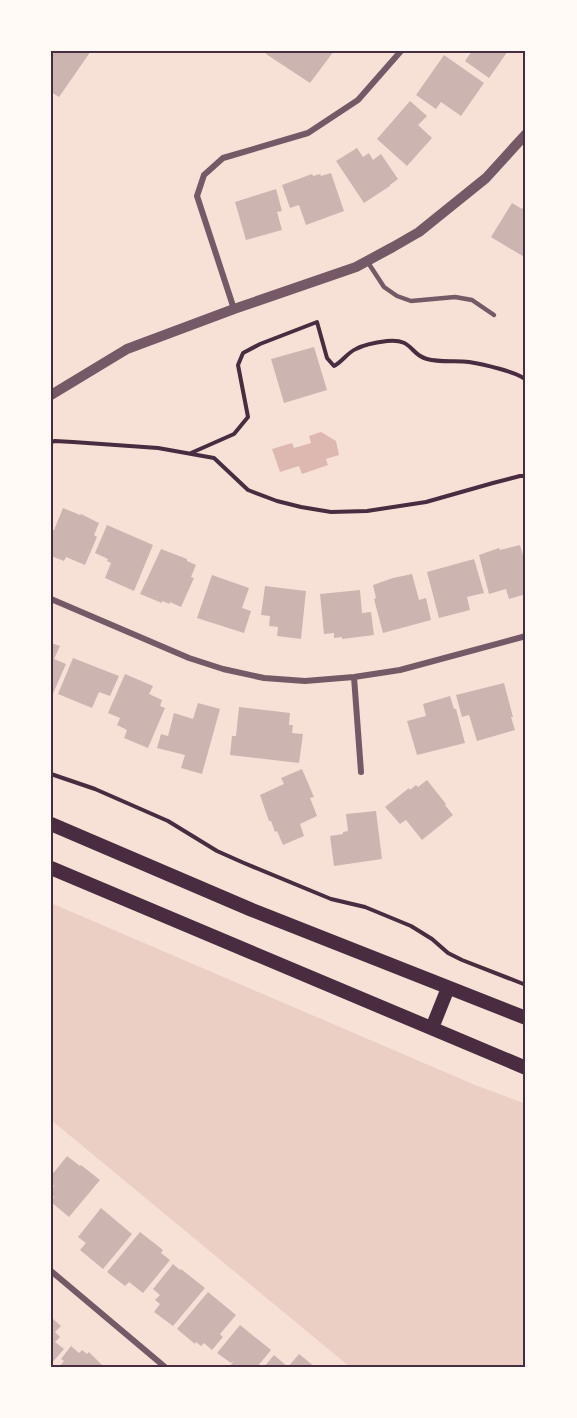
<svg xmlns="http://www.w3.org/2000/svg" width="577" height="1418" font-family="'Sofia Sans Condensed',sans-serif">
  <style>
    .green { fill: #ebcfc5 }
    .water { fill: #dcb8b0 }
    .building { fill: #ccb4b1 }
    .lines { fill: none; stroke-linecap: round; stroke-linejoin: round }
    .path { stroke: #4a2c40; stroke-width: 4 }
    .service { stroke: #755966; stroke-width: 4.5 }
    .minor { stroke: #755966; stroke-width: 6 }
    .tertiary { stroke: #755966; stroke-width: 10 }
    .primary { stroke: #4a2c40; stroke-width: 14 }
    .neatline { fill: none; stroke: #4a2c40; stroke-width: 2 }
  </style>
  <rect width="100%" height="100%" fill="#f7e1d7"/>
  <!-- green -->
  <path class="green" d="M51,903l424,182 51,19v263h-176l-299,-247z"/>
  <!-- water -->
  <path class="water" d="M321,432l15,9 3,14 -13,4 2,6 -26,9 -3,-8 -19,6 -8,-23 20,-6 2,5 17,-5 -2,-7z"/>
  <!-- building -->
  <path class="building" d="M51,51h40l-32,46 -8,-5z
    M268,51h66l-24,32 -44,-29z
    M472,51h36l-19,27 -24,-17z
    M444,55l40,28 -23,33 -20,-14 -5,7 -20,-14z
    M410,101l17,15 -9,9 14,13 -25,28 -30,-27z
    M357,148l6,9 6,-4 4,7 8,-6 17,25 -8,6v1l-26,17 -28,-42z
    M331,173l13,38 -38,14 -7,-20 -9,3 -8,-23 30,-11 1,2 7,-2 1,2z
    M276,189l6,22 -5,1 5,18 -36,10 -11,-38z
    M526,202v56l-35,-21 21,-34 10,6z
    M314,347l13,43 -43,13 -13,-44z
    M63,508l17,7 1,-1 18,9 -5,12 3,2 -12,28 -19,-8 -2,4 -13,-5v-24l1,-2h2z
    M107,525l46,20 -19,46 -29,-13 6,-15 -4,-2 1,-2 -13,-6z
    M520,545l3,10h3v39l-17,5 -3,-10 -17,5 -10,-39 20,-7 1,2z
    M161,549l26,10v2l9,4 -5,12 3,1 -13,29 -11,-5v2l-8,-3v2l-22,-9z
    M474,559l10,34 -17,4 3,13 -31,8 -12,-46z
    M412,574l7,26 7,-2 5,22 -48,13 -9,-34 2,-1 -3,-13 20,-7z
    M212,575l37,13 -7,20 9,3 -7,22 -47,-15z
    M265,586l41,5 -5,48 -24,-3 1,-9 -9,-1 1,-10 -9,-1z
    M360,590l2,23 9,-1 3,23 -32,4v-2l-8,1v-5l-10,1 -4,-40z
    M51,643l9,3 -6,13 12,5 -15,34z
    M73,658l46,18 -9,20 -11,-4 -7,16 -34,-14z
    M125,674l28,12 -4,8 13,6 -2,6 5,2 -17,40 -24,-10 3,-8 -10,-5 3,-7 -12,-5z
    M504,683l9,34h-2l4,13 -38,11 -8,-26 -7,2 -6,-22z
    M450,696l4,13h2l9,34 -48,12 -10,-34 19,-5 -3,-12z
    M198,703l22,6 -18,65 -21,-6 4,-13 -28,-7 4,-14 7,2 6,-23 19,6z
    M239,707l51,6 -1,12h4l-1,8 11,1 -4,29 -69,-8 2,-19h4z
    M302,769l12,28 -4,1 7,18 -17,8 4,12 -21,9 -6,-14 -2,1 -4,-11h-2l-9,-26 24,-11 -3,-6z
    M427,780l19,24 -1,1 8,10 -31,25 -16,-20 -6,4 -15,-17 24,-19 1,2 6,-5 2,2z
    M376,811l6,48 -48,7 -4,-30 13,-2v-2l5,-1 -2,-17z
    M67,1156l13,10 1,-1 19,15 -31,37 -18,-15 3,-5 -3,-3v-4l3,-4 -3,-3v-7z
    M101,1208l31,26 -29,35 -23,-19 6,-7 -8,-6z
    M140,1232l23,18 -2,3 9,7 -27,33 -14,-11 -4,4 -18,-14z
    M173,1264l7,6 1,-1 24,19 -32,38 -19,-14 6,-8 -5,-4 5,-5 -7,-6z
    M208,1292l28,23 -16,19 3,3 -11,13 -8,-7 -3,3 -5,-4 -1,2 -18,-15z
    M51,1317l10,9 -6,6 5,5 -5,5 9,7 -13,15z
    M240,1325l31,25 -14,17h-28l5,-6 -3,2 -14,-10z
    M71,1346l8,7 3,-3 5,4 2,-2 15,15h-45l5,-6 -3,-2z
    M299,1354l16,13h-27z
    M274,1355l14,12h-24z"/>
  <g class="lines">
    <!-- path -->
    <path class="path" d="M51,442l4,-1 18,1 85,6 56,10 34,32 29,11 24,6 30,5 36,-1 59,-9 67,-19 27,-7h6
      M191,453l43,-19 14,-17 -10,-52 5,-12 17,-9 57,-22 10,36 7,8c8,-4 14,-14 22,-17 7,-4 23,-7 31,-8 26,-3 23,14 40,18 14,4 29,1 42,3 13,2 49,10 57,18
      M51,774l44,15 73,32 49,30 27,12 87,36 34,8 46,19 21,13 16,14 14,7 64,25"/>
    <!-- service -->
    <path class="service" d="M367,261l17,26 13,9 14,5 44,-4 17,3 22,15"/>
    <!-- minor -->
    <path class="minor" d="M234,309l-37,-113 7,-21 19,-17 85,-25 50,-33 43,-49
      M51,599l138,59 34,11 41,9 41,3 49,-4 46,-7 126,-34
      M354,677l7,95
      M51,1271l114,96"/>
    <!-- tertiary -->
    <path class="tertiary" d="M51,395l76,-46 107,-40 122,-42 37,-20 26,-15 67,-54 40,-44"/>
    <!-- primary -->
    <path class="primary" d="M51,824l201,86 274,108
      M51,868l475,200
      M432,1028l16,-40"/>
  </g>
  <!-- border -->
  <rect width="577" height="1418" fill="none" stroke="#fffaf5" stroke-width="105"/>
  <rect x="52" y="52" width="472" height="1314" class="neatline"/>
</svg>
